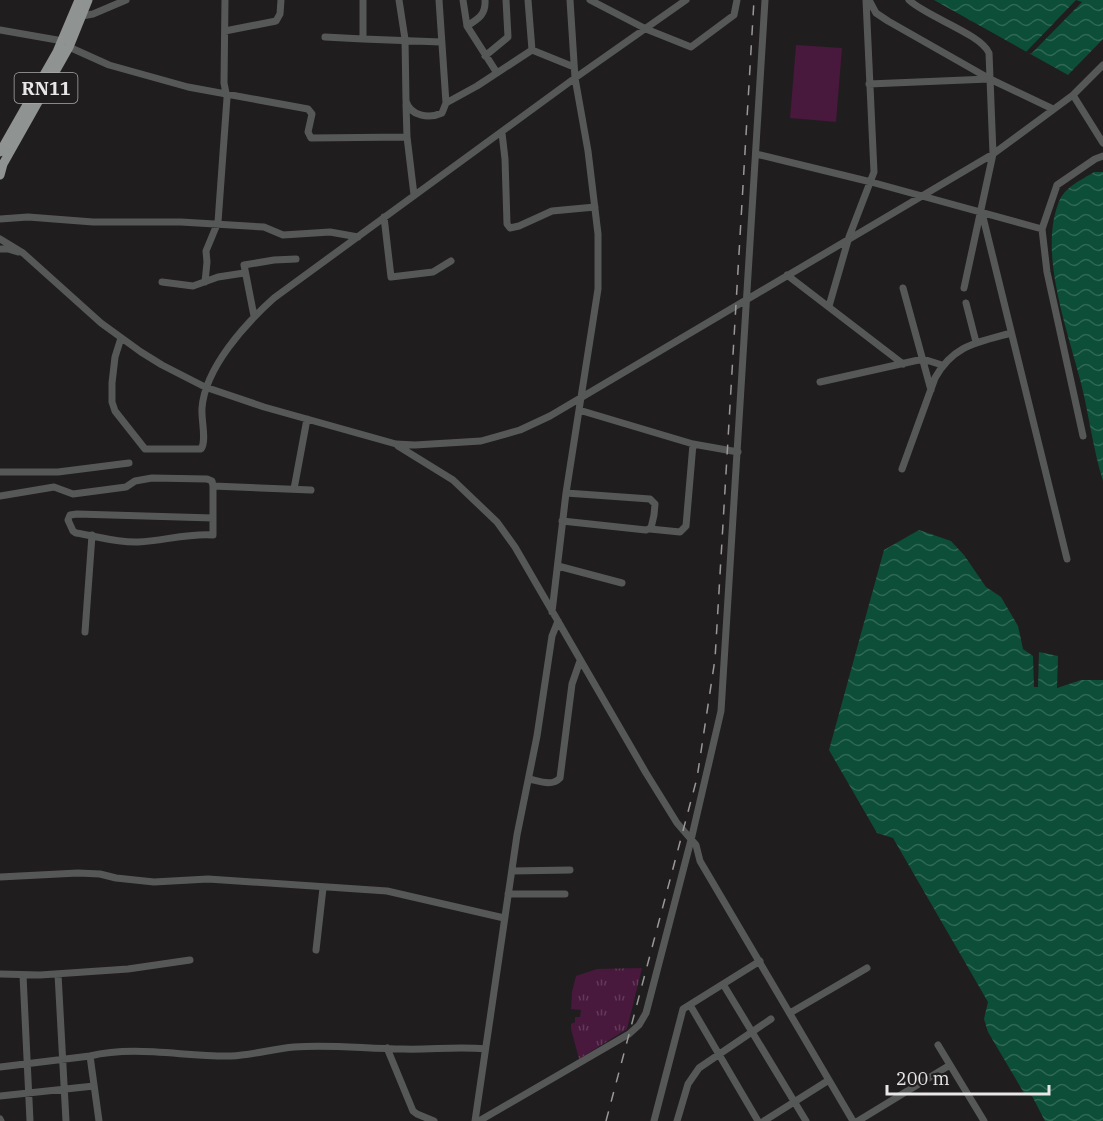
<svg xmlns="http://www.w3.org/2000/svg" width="1103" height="1121" font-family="'IBM Plex Serif',serif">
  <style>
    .grass { fill: url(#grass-tufts) }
    .garden { fill: #48183d }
    .water { fill: url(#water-waves) }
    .pier { fill: #201d1f }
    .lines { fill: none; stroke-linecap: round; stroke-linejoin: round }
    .minor { stroke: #565857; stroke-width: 7 }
    .major { stroke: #8f9391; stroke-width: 9 }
    .rail { stroke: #9b989a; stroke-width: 1.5; stroke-dasharray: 10 10; stroke-linecap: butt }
    .labels { text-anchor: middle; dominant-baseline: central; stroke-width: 5; stroke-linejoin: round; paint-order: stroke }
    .shield { fill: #201d1f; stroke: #adaaac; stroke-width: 1.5 }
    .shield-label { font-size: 18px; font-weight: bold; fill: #e9e6e8 }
  </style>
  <defs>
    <pattern id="grass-tufts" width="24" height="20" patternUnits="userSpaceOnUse" patternTransform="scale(1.5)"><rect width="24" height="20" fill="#48183d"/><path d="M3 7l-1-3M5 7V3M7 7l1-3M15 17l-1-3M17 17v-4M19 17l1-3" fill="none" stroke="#623a59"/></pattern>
    <pattern id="water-waves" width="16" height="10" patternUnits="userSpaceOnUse" patternTransform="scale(1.5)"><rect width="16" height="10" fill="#0c4e37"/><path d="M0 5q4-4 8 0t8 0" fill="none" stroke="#2f6854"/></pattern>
  </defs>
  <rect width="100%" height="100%" fill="#201d1f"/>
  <!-- grass -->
  <path class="grass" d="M642,968l-15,61 -48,30 -8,-30v-5l4,-2v-5h5l1,-7 -10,-1 1,-17 4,-16 21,-7z"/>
  <!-- garden -->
  <path class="garden" d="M796,45l46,3 -6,74 -46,-4z"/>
  <!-- water -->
  <path class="water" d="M934,0h169v39l-35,36z
    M1094,172h9v309c-10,-32 -14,-66 -22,-98 -13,-52 -42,-127 -23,-179 6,-17 22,-23 36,-32z
    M919,530l32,11 13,14 22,32 15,10 17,29 5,23 10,7 1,31h4l1,-35 19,4 -1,32 24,-8h22v441h-58l-13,-25 -8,-3 -36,-61 -4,-13 4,-17 -95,-164 -16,-5 -48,-83 55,-200z"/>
  <!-- pier -->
  <path class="pier" d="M1076,0l6,2 -51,52 -5,-2z"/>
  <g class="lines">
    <!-- minor -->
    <path class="minor" d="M399,0l6,39 1,62c4,15 23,18 36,12l4,-10 -7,-103
      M463,0l4,26 30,47
      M528,0l4,50 42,17
      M590,0l56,29 45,18 43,-32 3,-15
      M869,0l7,13 12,8 102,58 63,30
      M909,0c18,17 72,34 80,53l4,101 -29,134
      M82,16l11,-2 33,-14
      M467,26c11,-7 19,-11 18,-26
      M0,30l63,11
      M225,31l51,-10 4,-7 1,-14
      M325,37l38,2v-39
      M363,39l78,3
      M69,47l40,18 79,22 120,22 4,5 -4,18 3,6 96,-1 7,58
      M485,56l23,-19 -2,-37
      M869,84l120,-5
      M1073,95l30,48
      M446,103l31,-17 55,-36
      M406,104l1,33
      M502,133l3,26 2,65 3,4 9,-2 33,-15 43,-4
      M756,154l115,28 171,47
      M982,213l85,346
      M384,217l7,60 42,-5 18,-11
      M0,219l28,-2 65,5h88l83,5 19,8 47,-3 28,5
      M0,239l23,14 78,70 40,29 21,13 43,22 59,20 132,37 19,1 66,-4 39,-11 30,-14 443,-262 80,-59 30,-30
      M0,249h8l10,3
      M787,275l116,89
      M162,282l31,4 25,-9 26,-4
      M205,282l2,-20 -1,-11 12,-29 9,-124 -3,-15 1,-83
      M903,288l28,102
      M966,303l10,39
      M829,306l20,-69 25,-65 -8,-172
      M254,316l-10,-51 30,-5 22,-1
      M121,338l-6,19 -3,26v19l3,9 30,38h56c6,-8 0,-29 1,-41 3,-40 43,-84 72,-110l301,-220 111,-78
      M820,382l103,-23 19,6
      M579,410l114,34 45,8
      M1083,436l-36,-164 -5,-43 15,-44 38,-26 8,-3
      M398,446l55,34 44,42 18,25 131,226 31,50 19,22 4,16 153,260
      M902,469l33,-91c18,-33 43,-36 76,-45
      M0,472h58l71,-9
      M213,486l98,4
      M294,489l13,-70
      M0,496l54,-9 19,7 53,-7 9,-6 17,-3 55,1 5,2 1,5v49c-25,-2 -50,6 -75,7 -20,1 -42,-6 -62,-9l-3,-2 -5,-11 2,-5 7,-1 136,4
      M562,521l84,9 5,-2 3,-13 1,-11 -5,-5 -84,-6
      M650,529l30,3 6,-6 7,-82
      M558,566l64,17
      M552,612l14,-119 32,-204v-55l-10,-83 -13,-73 -5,-78
      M85,632l7,-97
      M529,779c10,2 23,8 31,-1l12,-94 8,-23
      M512,871l58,-1
      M0,877l78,-4 22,1 16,4 38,4 54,-3 179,12 117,27
      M508,894h57
      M316,950l7,-62
      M0,974l40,1 88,-6 62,-9
      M58,974l8,147
      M23,975l7,146
      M723,984l83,137
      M690,1005l68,116
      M790,1013l77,-45
      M938,1045l46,76
      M387,1048l26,63 4,3 17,7
      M90,1056c45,-11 95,1 141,0 21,-1 42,-7 63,-9 37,-3 73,2 109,2 28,1 55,-3 82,0
      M0,1067l90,-11 9,65
      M0,1096l94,-10
      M0,1119l1,2
      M475,1121l42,-286 20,-99 15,-100 6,-15
      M479,1121l150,-87 10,-9 7,-12 45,-173 30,-129 44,-711
      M654,1121l29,-112 77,-48
      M677,1121l11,-37 11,-16 72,-49
      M764,1121l65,-41
      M858,1121l92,-56"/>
    <!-- major -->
    <path class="major" d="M0,152l57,-100 22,-52
      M0,175l3,-11 66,-117 19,-47"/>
    <!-- rail -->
    <path class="rail" d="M606,1121l91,-343 18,-119 39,-659"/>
  </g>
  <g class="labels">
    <!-- shield labels -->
    <rect class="shield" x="14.5" y="73" width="63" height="30" rx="4.5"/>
    <g class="shield-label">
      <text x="46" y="88">RN11</text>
    </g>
  </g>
  <!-- scale -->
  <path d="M887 1085v9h162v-9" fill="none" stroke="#e9e6e8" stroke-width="3"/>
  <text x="896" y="1085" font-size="18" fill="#e9e6e8" stroke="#201d1f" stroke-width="4.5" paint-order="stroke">200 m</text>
</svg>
